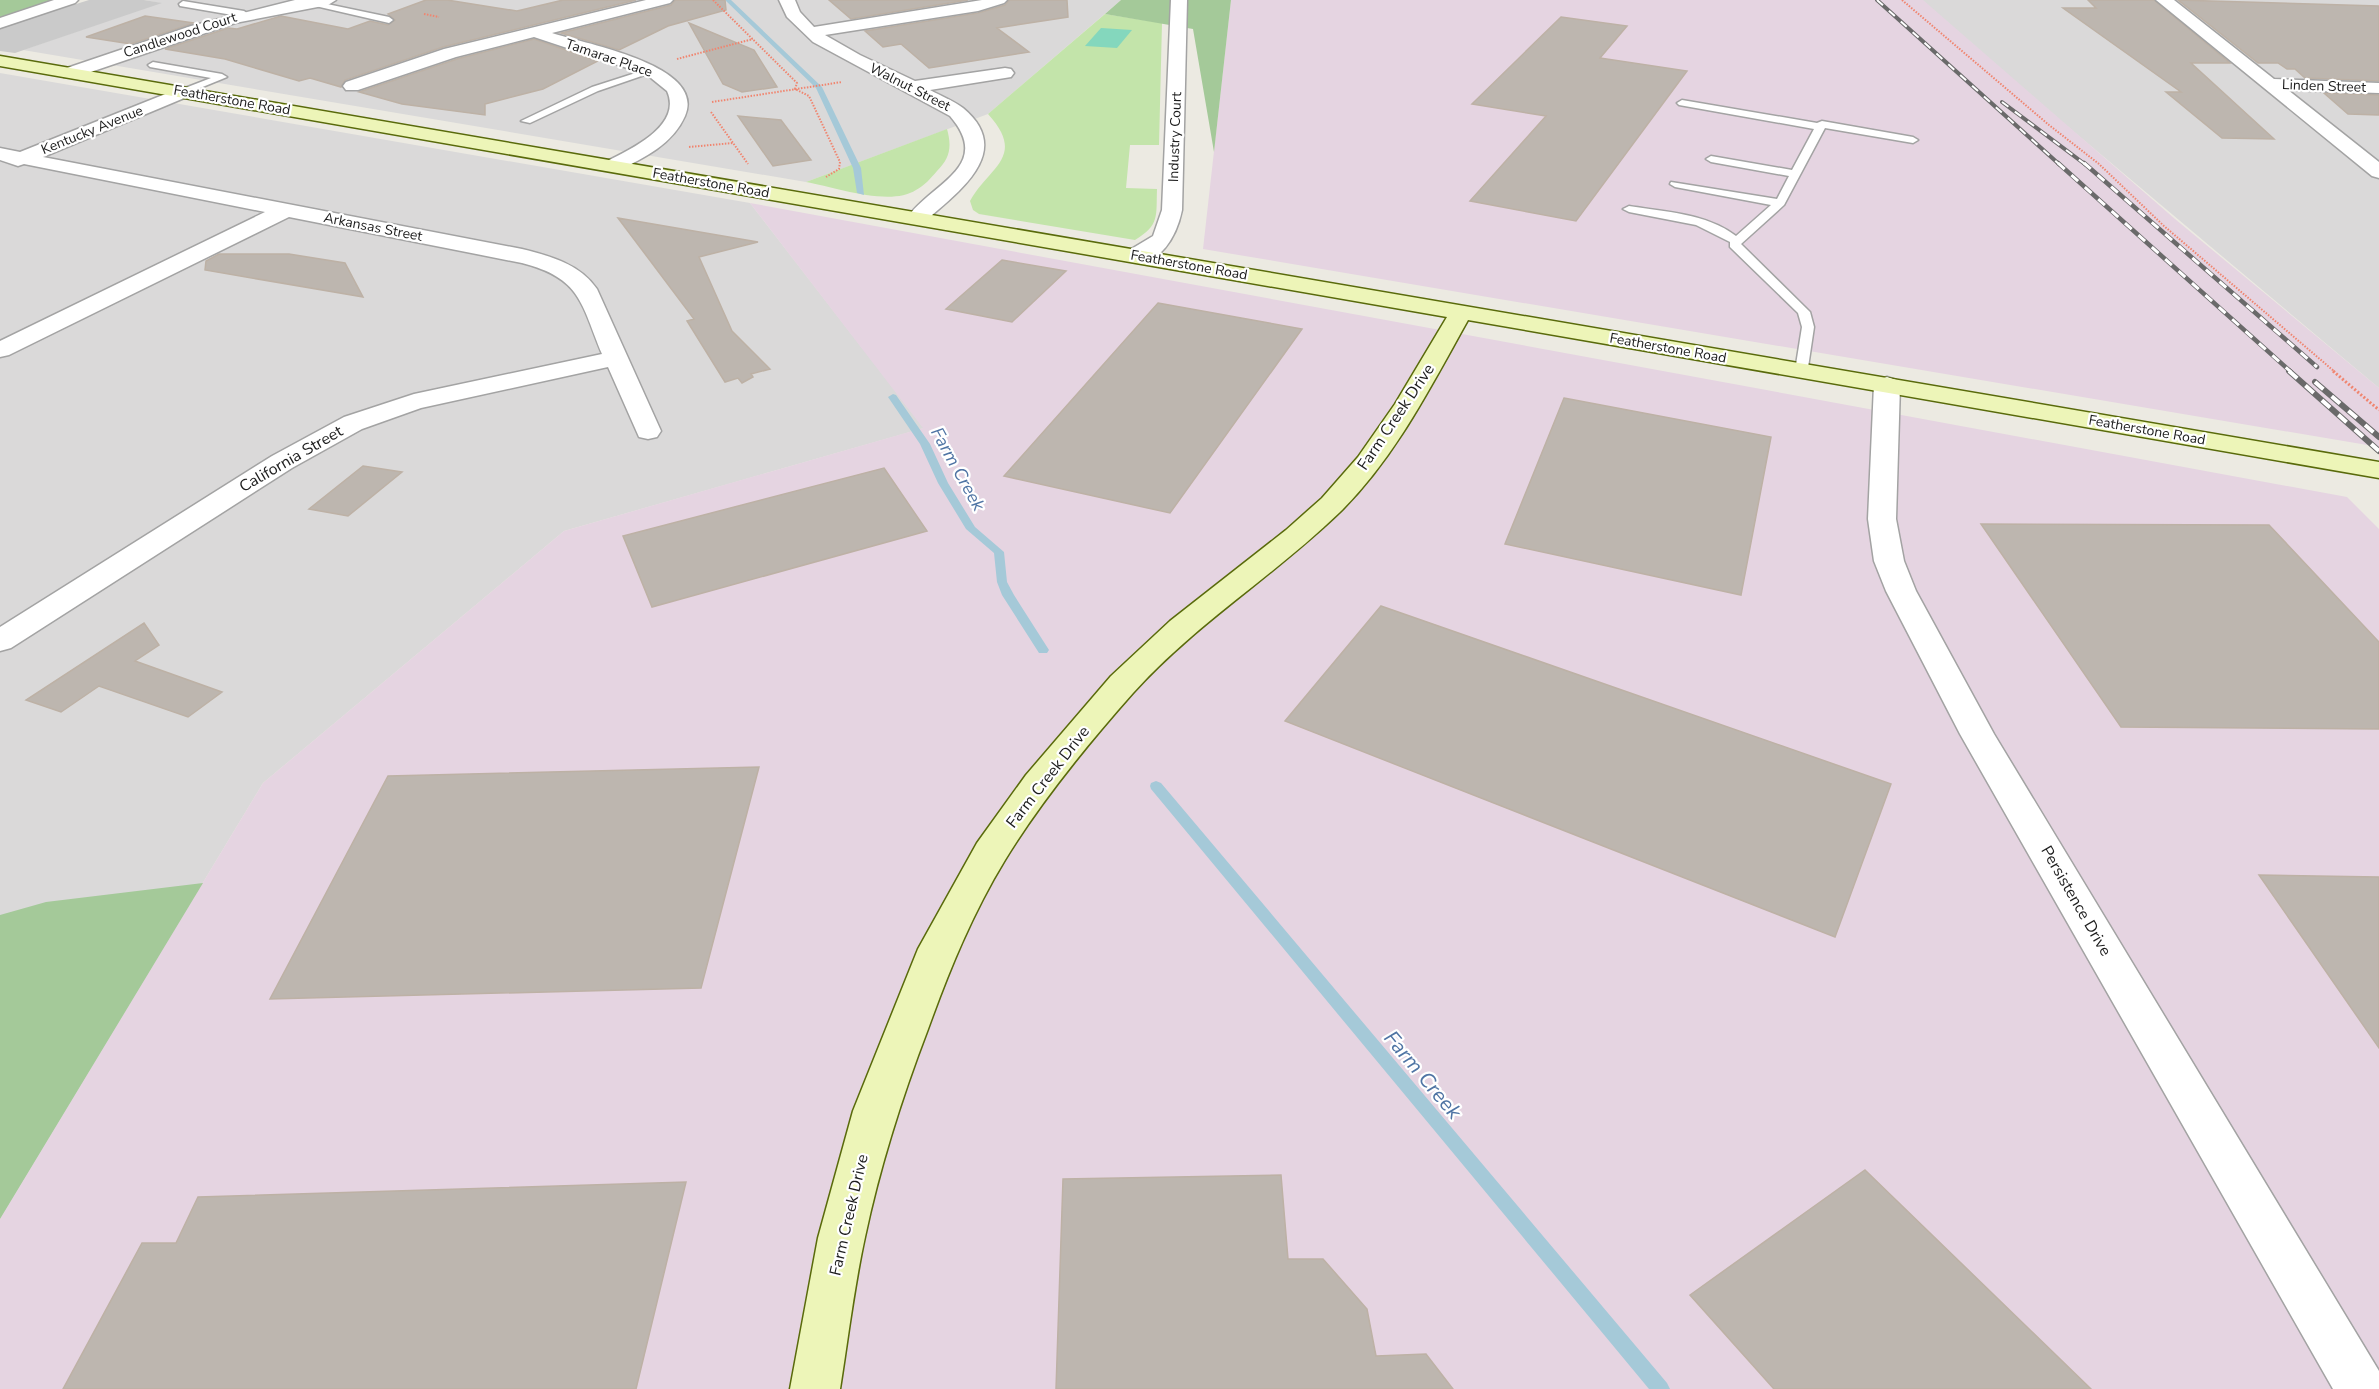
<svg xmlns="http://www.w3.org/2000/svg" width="2379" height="1389" font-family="'Nunito Sans',sans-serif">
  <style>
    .residential { fill: #dad9d9 }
    .industrial { fill: #e5d4e1 }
    .religious { fill: #cacaca }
    .grass { fill: #c3e4aa }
    .forest { fill: #a4c999 }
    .pitch { fill: #84d7bd }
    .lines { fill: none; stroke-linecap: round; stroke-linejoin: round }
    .stream { fill: #a5c9d8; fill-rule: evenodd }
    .building { fill: #bdb6af; stroke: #bdb1a5; stroke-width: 1.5 }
    .lane-casing { stroke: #a3a3a3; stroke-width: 3 }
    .street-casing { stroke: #a3a3a3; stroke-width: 3 }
    .secondary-casing { stroke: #596a0b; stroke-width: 3 }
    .path-far1 { stroke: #f0856f; stroke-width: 2; stroke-dasharray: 1.5 1.5; stroke-linecap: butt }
    .path { stroke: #f0856f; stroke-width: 3; stroke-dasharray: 2 2; stroke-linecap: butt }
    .lane { fill: #fff; fill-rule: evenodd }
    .street { fill: #fff; fill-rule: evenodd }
    .secondary { fill: #edf5b8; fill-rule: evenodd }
    .rail-far2-casing { stroke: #6a6a6a; stroke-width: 4 }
    .rail-far1-casing { stroke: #6a6a6a; stroke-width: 4.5 }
    .rail-casing { stroke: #6a6a6a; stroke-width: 6 }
    .rail-far2 { stroke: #fff; stroke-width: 2; stroke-dasharray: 8; stroke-linecap: butt }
    .rail-far1 { stroke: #fff; stroke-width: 3; stroke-dasharray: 9; stroke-linecap: butt }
    .rail { stroke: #fff; stroke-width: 4; stroke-dasharray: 11; stroke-linecap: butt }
    .labels { text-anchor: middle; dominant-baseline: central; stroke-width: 4.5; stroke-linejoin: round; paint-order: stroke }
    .far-street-label { font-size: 14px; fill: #1c1c1c; stroke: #fff }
    .street-label { font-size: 16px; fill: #1c1c1c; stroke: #fff }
    .water-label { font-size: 18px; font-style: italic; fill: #4f74a4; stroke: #fff }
    .near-water-label { font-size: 21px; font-style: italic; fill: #4f74a4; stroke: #fff }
  </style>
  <rect width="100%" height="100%" fill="#eceae2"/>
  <!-- residential -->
  <path class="residential" d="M144,0h977l-133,114 -182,68 -783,-132 137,-47z
    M1917,0h462v388z
    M0,73l750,130 174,225 -360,103 -301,252 -263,436z"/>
  <!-- industrial -->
  <path class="industrial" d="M1231,0h692l252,219 204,169v59l-1176,-198z
    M750,203l1597,294 32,32v860h-2379v-170l263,-436 301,-252 359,-103z"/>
  <!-- religious -->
  <path class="religious" d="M89,0h55l18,3 -147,50 -15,-2v-23z"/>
  <!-- grass -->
  <path class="grass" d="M1105,14l57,9 -3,122h-29l-4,43 31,1c-1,27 3,36 -22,51l-156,-26 -6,-4 -3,-9c19,-34 57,-44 18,-87z
    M947,129c5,18 3,29 -10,42 -6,7 -13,15 -21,19 -26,17 -81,-3 -110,-8z"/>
  <!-- forest -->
  <path class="forest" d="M0,0h56l-56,19z
    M1121,0h110l-17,152 -21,-123 -88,-15z
    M203,883l-203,336v-304l46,-13z"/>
  <!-- pitch -->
  <path class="pitch" d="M1101,28l31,2 -15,18 -32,-2z"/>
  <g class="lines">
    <!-- stream -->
    <path class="stream" d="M725,0h6l91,87 39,81 3,27 -7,-2 -4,-25 -37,-80z
      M893,394l3,1 34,49 18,39 27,44 29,25 3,30 7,13 35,55 -2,3h-8l-37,-58 -5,-13 -3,-29 -28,-24 -28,-46 -18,-39 -32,-47z
      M1156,781l5,2 506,600 3,6h-21l-498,-600 -1,-3 1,-3z"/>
  </g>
  <!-- building -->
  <path class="building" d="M426,0h21l70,11 46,-11h73l-193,47 -98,33 -4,7 -31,-9 -11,3 -74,-22 -60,-10 63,-21 9,1 44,-13 67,13 22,-8 18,4 7,-5 -7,-6z
    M675,0h50l1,10 -58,16 -49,24 -58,-17 110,-28z
    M829,0h139l-117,19z
    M1009,0h58l1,17 -71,11 32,24 -100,16 -28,-24 -18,3 -18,-16 113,-18 27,-8z
    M2088,0h66l76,63h-39l83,76 -52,-1 -56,-46h15l-118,-84h33z
    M2178,0l201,6v75l-74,-3 -10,-9h-8l-9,-6h-20z
    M145,16l49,7 -63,21 -45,-7z
    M1561,17l66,9 -27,32 87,13 -111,150 -106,-20 76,-85 -74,-12z
    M689,23l65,27 23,37 -35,5 -19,-8z
    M534,39l64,22 -55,28 -58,15v11l-83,-11 -43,-12 98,-33z
    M2324,93l55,2v20l-31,-1z
    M738,116l43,4 30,40 -38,6z
    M618,218l140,24 -59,15 33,74 38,38 -19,5 2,3 -11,6 -4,-5 -13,4 -38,-61 7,-2z
    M219,254h70l56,9 18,34 -158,-27 1,-9z
    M1002,260l64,11 -54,51 -66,-13z
    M1158,303l144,26 -132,184 -166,-37z
    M1564,398l207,39 -30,158 -236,-51z
    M363,466l39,6 -54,44 -39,-7z
    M884,468l43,63 -275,76 -29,-71z
    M1981,524l288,1 110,117v87l-258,-2z
    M1381,606l510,178 -56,153 -550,-216z
    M144,623l15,22 -24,16 87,31 -34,25 -89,-31 -38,26 -35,-12z
    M759,767l-58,221 -431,11 118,-223z
    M2259,875l120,2v171z
    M1865,1170l226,219h-317l-84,-94z
    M1281,1175l7,84h35l44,50 9,47 50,-2 27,35h-397l7,-210z
    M686,1182l-50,207h-573l79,-146h34l22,-46z"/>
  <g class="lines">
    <defs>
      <path id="lane" d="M308,0l81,17 4,3 -4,3 -78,-18 -4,-3z
        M183,1l61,10 4,3 -4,3 -64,-11 -1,-2z
        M153,62l69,12 5,3 -44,18 -5,-3 2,-2 31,-12 -61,-11 -2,-2z
        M648,69l8,2 -58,20 -68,32 -9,-2 71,-34z
        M1682,100l135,23 5,-2 91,16 5,3 -5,3 -88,-15 -41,77 -43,39 69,68 4,15 -7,47h-10l-2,-3 7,-44 -4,-14 -68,-66v-5l-34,-17 -67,-13 -6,-3 6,-3c36,6 77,7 107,30l35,-31 -96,-18 -5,-3 1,-2 106,17 12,-23 -78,-14 -5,-3 5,-3 81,14 22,-41 -135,-24 -2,-2z"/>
      <path id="street" d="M54,0h24l-3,3 -75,25v-10z
        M295,0h41l-8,5 -93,18 -159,54h-12l-3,-4 3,-4 127,-43z
        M646,0h27l-3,3 -118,30c33,11 155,32 133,83 -12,28 -41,42 -66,54h-14l-3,-4 3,-4c24,-12 78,-36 62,-71l-16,-13 -15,-7 -102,-34 -78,20 -98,33h-12l-3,-4 3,-4 98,-33z
        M779,0h16l5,12 14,15 168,-27h25l-3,3 -26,8 -153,24 35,20 55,26 90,-13 6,1 3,4 -3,4 -6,1 -75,12c11,6 24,11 33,18 53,44 -6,85 -39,114l-7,2 -7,-2 -3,-4c24,-35 87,-51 43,-102l-137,-74 -26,-25z
        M1171,0h16l-5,210c-5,25 -22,59 -54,51l-3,-5 3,-5 25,-15 9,-26z
        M2156,0h18l100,79 105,4v10l-91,-3 91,72v16l-7,-2z
        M183,87l6,1 3,4 -3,4 -146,61 479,92c28,7 58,15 75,40l64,142 -4,6 -9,2 -9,-2 -31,-70 -187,41 -59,21 -70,39 -281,180 -11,3v-24l272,-171 72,-39 70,-23 188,-40c-21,-51 -21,-76 -80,-91l-233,-46 -280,138 -9,2v-16l265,-129 -241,-48 -6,2 -18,-6v-12l20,4z
        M1887,377l9,3 4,5 -4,134 8,42 12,30 78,143 385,637v18h-46l-373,-655 -74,-143 -12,-30 -6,-42 6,-134 4,-5z"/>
      <path id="secondary" d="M0,56l2379,406v16l-911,-158c-37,66 -73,138 -128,192 -66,64 -145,112 -207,181 -46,52 -92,108 -128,167 -33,54 -56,111 -77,169 -26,68 -48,137 -63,208 -11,50 -17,102 -25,152h-50l28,-151 35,-127 65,-162 59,-106 49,-68 85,-99 59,-55 116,-91 36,-32 36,-41 37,-53 52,-87 -1447,-251z"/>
    </defs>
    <!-- lane casing -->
    <use href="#lane" class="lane-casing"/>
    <!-- street casing -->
    <use href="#street" class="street-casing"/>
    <!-- secondary casing -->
    <use href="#secondary" class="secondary-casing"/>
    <!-- path-far1 -->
    <path class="path-far1" d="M713,0l84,83 -2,6 14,7 31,66 -1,7 -13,8
      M1902,0l147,125 50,39 65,62 171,146
      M424,14l15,3
      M677,59l76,-20
      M712,102l130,-20
      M711,112l37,52
      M689,147l44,-4"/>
    <!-- path -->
    <path class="path" d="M2333,371l46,39"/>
    <!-- lane -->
    <use href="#lane" class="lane"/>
    <!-- street -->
    <use href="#street" class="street"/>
    <!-- secondary -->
    <use href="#secondary" class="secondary"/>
    <defs>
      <path id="rail-far2" d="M1877,0l183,165
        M2002,102l84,63"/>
      <path id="rail-far1" d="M2058,163l233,209
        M2084,163l233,204"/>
      <path id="rail" d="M2289,371l90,80
        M2315,382l64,55"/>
    </defs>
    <!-- rail-far2 casing -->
    <use href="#rail-far2" class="rail-far2-casing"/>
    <!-- rail-far1 casing -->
    <use href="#rail-far1" class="rail-far1-casing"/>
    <!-- rail casing -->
    <use href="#rail" class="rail-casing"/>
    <!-- rail-far2 -->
    <use href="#rail-far2" class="rail-far2"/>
    <!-- rail-far1 -->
    <use href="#rail-far1" class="rail-far1"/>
    <!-- rail -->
    <use href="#rail" class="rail"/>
  </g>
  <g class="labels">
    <!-- far-street labels -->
    <g class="far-street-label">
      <text transform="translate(180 35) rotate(-18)">Candlewood Court</text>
      <text transform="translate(609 58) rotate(19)">Tamarac Place</text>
      <text transform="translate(2324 86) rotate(2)">Linden Street</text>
      <text transform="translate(910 87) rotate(27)">Walnut Street</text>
      <text transform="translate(232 100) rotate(10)">Featherstone Road</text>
      <text transform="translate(92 130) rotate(-22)">Kentucky Avenue</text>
      <text transform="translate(1175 137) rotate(-88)">Industry Court</text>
      <text transform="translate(711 183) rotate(10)">Featherstone Road</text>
      <text transform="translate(373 227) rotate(11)">Arkansas Street</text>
      <text transform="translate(1189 265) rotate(10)">Featherstone Road</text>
      <text transform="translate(1668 348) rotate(10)">Featherstone Road</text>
      <text transform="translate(2147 430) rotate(10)">Featherstone Road</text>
    </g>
    <!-- street labels -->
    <g class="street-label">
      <text transform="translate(1396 417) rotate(-56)">Farm Creek Drive</text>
      <text transform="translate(291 459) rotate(-30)">California Street</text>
      <text transform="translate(1048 777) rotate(-52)">Farm Creek Drive</text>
      <text transform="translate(2076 901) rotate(60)">Persistence Drive</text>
      <text transform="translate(849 1215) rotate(-77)">Farm Creek Drive</text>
    </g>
    <!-- water labels -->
    <g class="water-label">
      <text transform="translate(958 469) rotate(61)">Farm Creek</text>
    </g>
    <!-- near-water labels -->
    <g class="near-water-label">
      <text transform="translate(1423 1075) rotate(50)">Farm Creek</text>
    </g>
  </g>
</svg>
